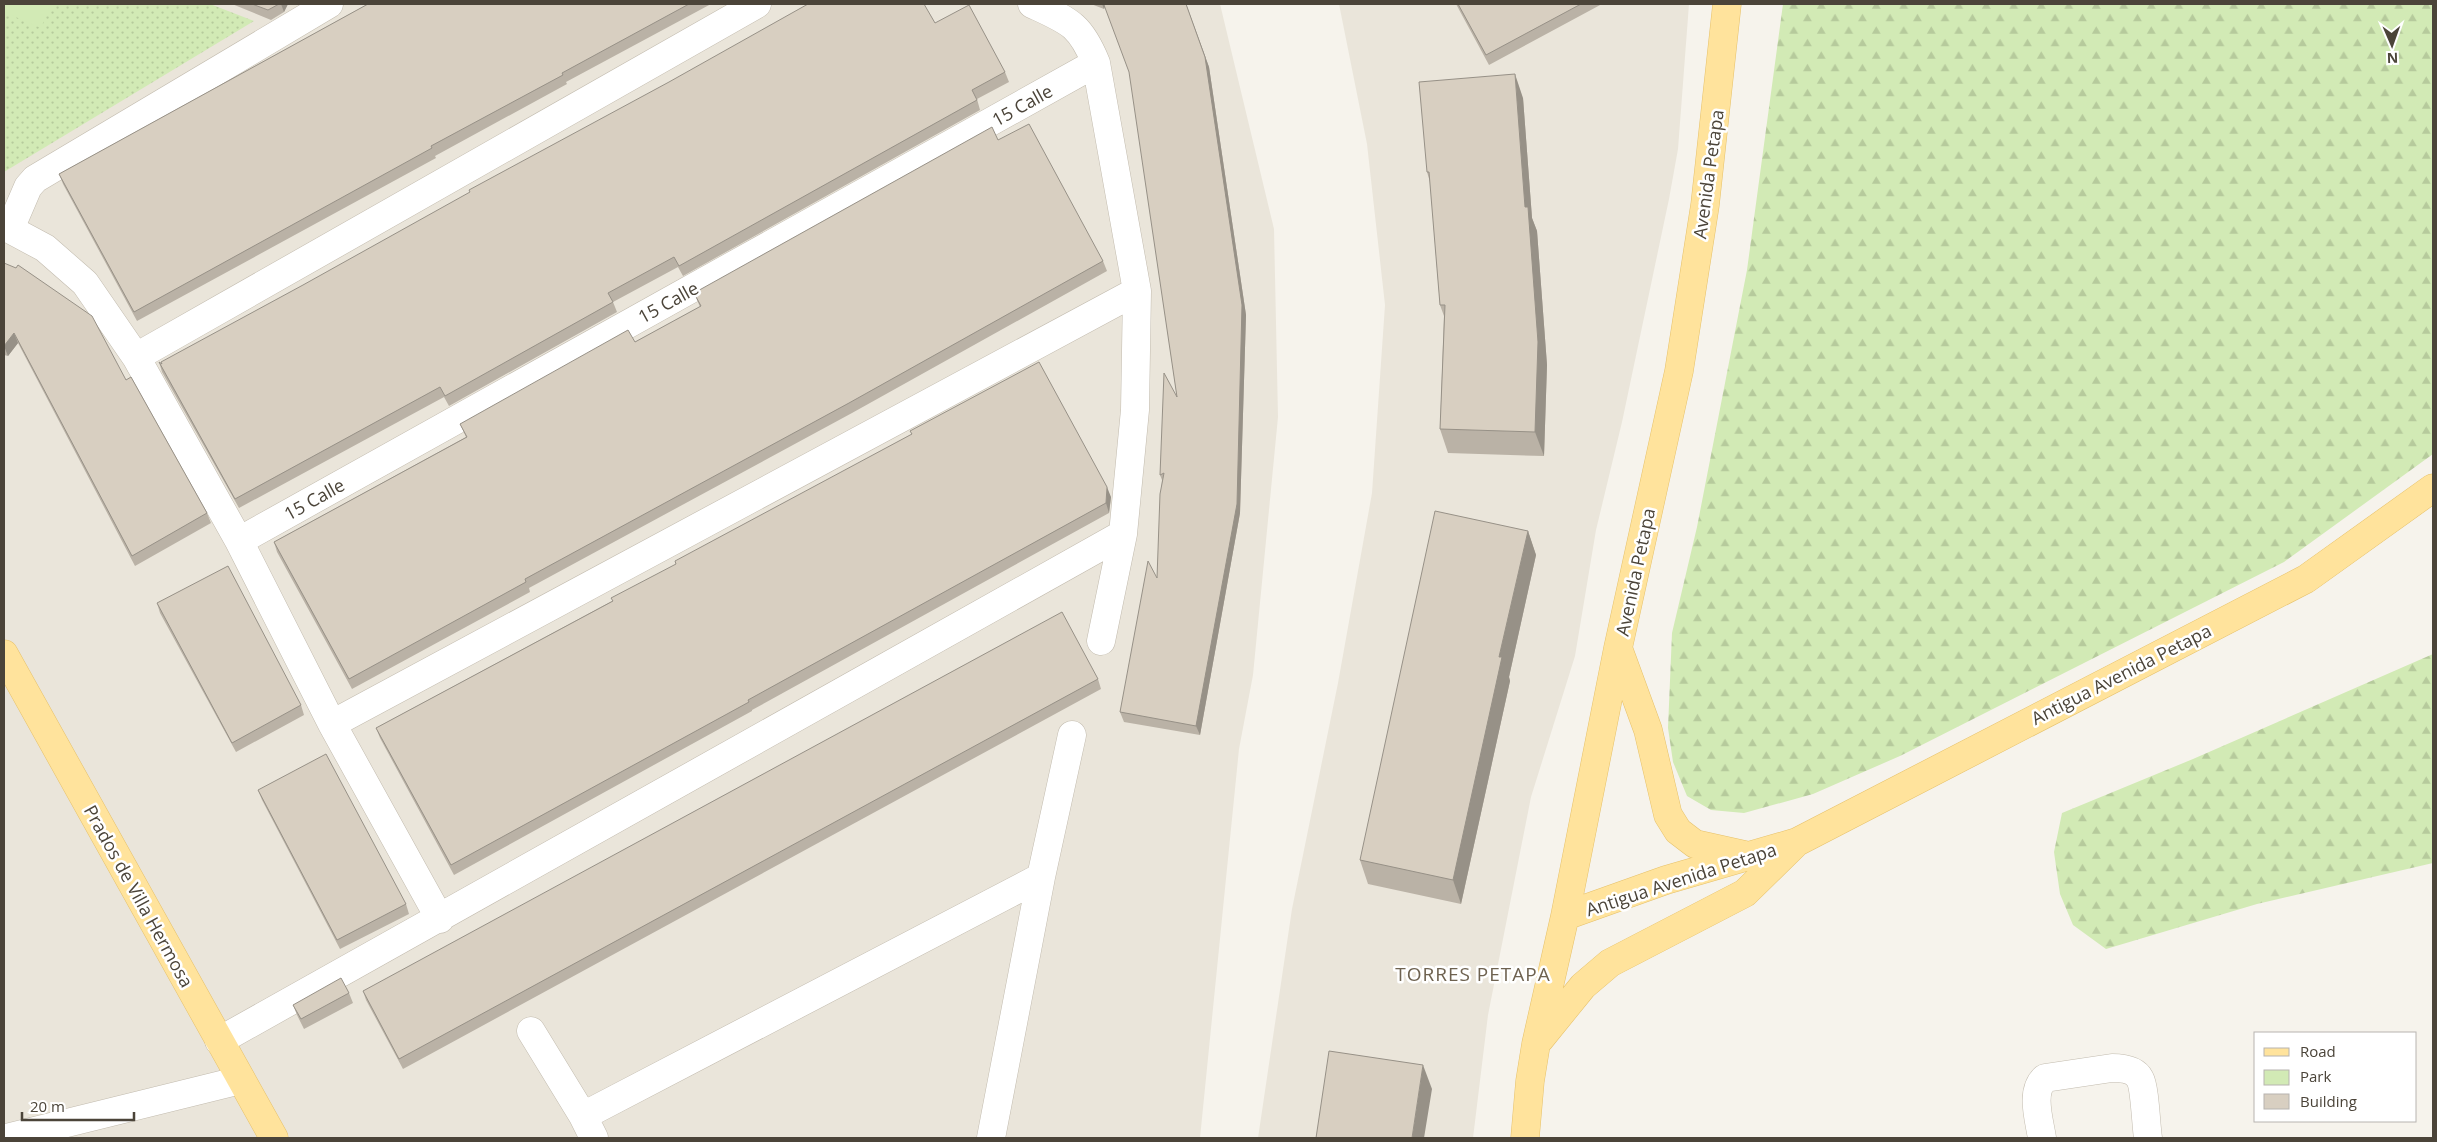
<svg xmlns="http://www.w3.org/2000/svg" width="2437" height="1142" font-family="'Open Sans',sans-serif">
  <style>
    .residential { fill: #eae5da }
    .green { fill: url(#green-dots) }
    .forest { fill: url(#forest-firs) }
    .pitch { fill: #d2eab5 }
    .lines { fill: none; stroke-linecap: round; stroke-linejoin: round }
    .minor-casing { stroke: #c2bbae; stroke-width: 29 }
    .major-casing { stroke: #e6c16a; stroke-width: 29 }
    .minor { stroke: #fff; stroke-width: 28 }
    .major { stroke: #ffe39c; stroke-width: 28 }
    .wall { fill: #bab2a6 }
    .shaded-wall { fill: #979187 }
    .building { fill: #d8cfc1; stroke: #979187 }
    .labels { text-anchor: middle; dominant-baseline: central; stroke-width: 5; stroke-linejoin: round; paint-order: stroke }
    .street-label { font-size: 18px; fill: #4b4439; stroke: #fff }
    .neighbourhood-label { font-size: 19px; letter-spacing: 1px; fill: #6e6250; stroke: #fff }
  </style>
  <defs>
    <pattern id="green-dots" width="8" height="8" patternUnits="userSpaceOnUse" patternTransform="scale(1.25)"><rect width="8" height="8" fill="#d2eab5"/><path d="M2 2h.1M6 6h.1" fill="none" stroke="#b6ca9c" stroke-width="1.8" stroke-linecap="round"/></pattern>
    <pattern id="forest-firs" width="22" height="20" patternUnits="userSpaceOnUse" patternTransform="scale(1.25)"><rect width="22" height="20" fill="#d2eab5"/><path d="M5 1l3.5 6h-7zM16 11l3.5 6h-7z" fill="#b6ca9c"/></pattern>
  </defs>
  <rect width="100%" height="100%" fill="#f6f3ec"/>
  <!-- residential -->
  <path class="residential" d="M4,4h1216l54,225 4,188 -25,258 -14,74 -39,389h-1196z
    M1339,4h350l-11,145 -9,50 -47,223 -26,108 -21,126 -44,141 -43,218 -15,123h-215l34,-229 46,-226 34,-190 13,-188 -18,-161z"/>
  <!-- green -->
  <path class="green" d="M4,4h206l44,17 -250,151z"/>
  <!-- forest -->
  <path class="forest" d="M1783,4h650v450l-149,108 -384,194 -87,38 -69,19 -33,-3 -24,-14 -14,-34 -5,-34 4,-95 25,-106 50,-257z
    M2433,654v209l-176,41 -151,45 -33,-24 -13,-31 -6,-42 8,-39 131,-54z"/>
  <!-- pitch -->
  <path class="pitch" d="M4,4h47l-10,24 -37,-16z"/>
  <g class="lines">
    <defs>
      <path id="minor" d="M1032,4c37,17 48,20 64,59l41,228 -2,119 -12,124 -22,107
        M4,226l41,22 40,35 51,74 103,184 93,183 108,195
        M10,229l18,-42 7,-8 294,-175
        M136,357l621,-353
        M239,541l857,-478
        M332,724l805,-433
        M531,1031l52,85 11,22
        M219,1041l904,-507
        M583,1116l458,-239
        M6,1138l235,-58
        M991,1138l50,-261 31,-142
        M2042,1138c-3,-19 -12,-47 3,-60l67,-10c10,0 23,1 28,11 5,9 6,47 8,59"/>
      <path id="major" d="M1618,648l30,82 20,85 10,16 17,13 54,12
        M4,654l270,484
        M1565,916l101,-36 131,-38 509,-263 127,-91
        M1540,1039l43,-53 27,-23 135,-70 49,-48
        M1525,1138l5,-57 6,-37 29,-128 53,-268 61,-277 26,-166 22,-201"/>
    </defs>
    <!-- minor casing -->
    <use href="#minor" class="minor-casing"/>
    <!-- major casing -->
    <use href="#major" class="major-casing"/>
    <!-- minor -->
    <use href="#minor" class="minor"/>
    <!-- major -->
    <use href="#major" class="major"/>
  </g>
  <!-- wall -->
  <path class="wall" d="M232,4h56l-4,8 -13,8z
    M368,4h343l-145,78 1,2 -132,72 1,2 -299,163 -74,-137 -4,-10z
    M1091,4h95l23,63 37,248 -6,198 -40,222 -76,-13 -4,-10 37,-134 5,-98 -2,-5 17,-78 -47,-324 -25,-67 -1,3z
    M1456,4h146l-113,61z
    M935,23l70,49 4,10 -32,17 3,11 -297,166 -5,-9 -65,35 4,10 -168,94 -5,-9 -205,111 -77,-136 -3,-10 2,2z
    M1523,98l9,120 5,13 10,134 -3,91 -96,-3 -8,-24 4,-113 -4,-11 -10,-123 -3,-10z
    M998,140l105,121 4,10 -255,142 -323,175 1,4 -178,97 -75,-137 -3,-10 192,-105 -6,-13 175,-82 65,-35 -6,-14z
    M4,263l122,117 81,133 4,10 -76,43 -117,-223 -10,13 -4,-1z
    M910,431l201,66 -2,16 -357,197v1l-298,164 -74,-137 -4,-10 236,-127 300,-167z
    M1528,531l8,24 -27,122 1,4 -49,223 -93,-20 -8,-24z
    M157,603l144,102 3,10 -68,37 -76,-139z
    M1098,679l3,10 -698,380 -37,-69 -3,-9z
    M258,790l148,114 3,10 -69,35 -78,-149z
    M349,993l4,10 -49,26 -7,-14 -4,-10z"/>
  <!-- shaded-wall -->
  <path class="shaded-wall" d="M281,4h7l-4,8z
    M1102,4h4l-2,5z
    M1186,4l23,63 37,248 -6,198 -40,222 -4,-9z
    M1515,74l8,24 9,120 5,13 10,134 -3,91 -9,-24 -10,-225z
    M14,333l4,10 -10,13 -4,-10z
    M1107,487l4,10 -2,16 -3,-10z
    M1528,531l8,24 -27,122 1,4 -49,223 -8,-24 46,-223z
    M1423,1065l9,24 -8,49h-12z"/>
  <!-- building -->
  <path class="building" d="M252,4h27l-11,6z
    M368,4h321l-127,69 1,2 -132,71 1,2 -298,164 -75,-138z
    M808,4h116l11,19 34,-18 36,67 -33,18 5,10 -298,166 -5,-9 -66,36 5,9 -168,94 -5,-9 -205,112 -76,-137 3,2 -1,-2 142,-77 167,-93 -1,-2 200,-108z
    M1107,4h79l19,53 37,248 -5,199 -41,222 -76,-14 28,-151 9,17 3,-84 4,-21 -4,2 4,-102 13,24 -48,-325 -25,-67z
    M1458,4h123l-95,51z
    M1515,74l10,133h3l10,135 -3,90 -95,-3 5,-124h-5l-11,-133h-2l-8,-90z
    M1029,124l74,137 -254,142 -324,176 1,3 -177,97 -75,-137 193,-105 -7,-13 168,-94 7,12 66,-36 -7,-13 298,-166 6,13z
    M4,263l12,5 2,-3 74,51 34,64 5,-3 76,136 -75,43 -118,-223 -10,13z
    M1039,362l68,125 -1,16 -358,197 1,2 -298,163 -75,-137 237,-127 -2,-3 65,-34 -1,-3 237,-127 -2,-3z
    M1435,511l93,20 -29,126h3l-49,223 -93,-20z
    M228,566l73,139 -69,38 -75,-140z
    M1062,612l36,67 -699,380 -36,-68z
    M326,754l80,150 -69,36 -79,-150z
    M341,978l8,15 -48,26 -8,-14z
    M1329,1051l94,14 -11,73h-96z"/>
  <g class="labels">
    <!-- street labels -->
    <g class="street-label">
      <text transform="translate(1022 105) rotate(-29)">15 Calle</text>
      <text transform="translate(1708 174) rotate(-82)">Avenida Petapa</text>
      <text transform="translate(668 302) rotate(-29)">15 Calle</text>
      <text transform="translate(314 499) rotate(-29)">15 Calle</text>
      <text transform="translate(1635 572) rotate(-78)">Avenida Petapa</text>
      <text transform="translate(2121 674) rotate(-27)">Antigua Avenida Petapa</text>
      <text transform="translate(1681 879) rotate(-18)">Antigua Avenida Petapa</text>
      <text transform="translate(139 896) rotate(61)">Prados de Villa Hermosa</text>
    </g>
    <!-- neighbourhood labels -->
    <g class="neighbourhood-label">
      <text x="1473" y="974">TORRES PETAPA</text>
    </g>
  </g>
  <!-- border -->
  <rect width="2437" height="1142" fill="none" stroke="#4b4439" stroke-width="10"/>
  <!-- legend -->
  <rect x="2254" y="1032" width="162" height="90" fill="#ffffff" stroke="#b7b4b0"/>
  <rect x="2264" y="1048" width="25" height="8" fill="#ffe39c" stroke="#b7b4b0"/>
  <text x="2300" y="1057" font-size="15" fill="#4b4439">Road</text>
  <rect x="2264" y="1070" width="25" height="15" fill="#d2eab5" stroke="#b7b4b0"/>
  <text x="2300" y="1082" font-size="15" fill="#4b4439">Park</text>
  <rect x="2264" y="1094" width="25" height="15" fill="#d8cfc1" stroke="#b7b4b0"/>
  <text x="2300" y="1107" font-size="15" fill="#4b4439">Building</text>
  <!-- north arrow -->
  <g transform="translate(2392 45) rotate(178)" stroke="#ffffff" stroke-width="4" paint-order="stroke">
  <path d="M0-4L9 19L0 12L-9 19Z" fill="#4b4439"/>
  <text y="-8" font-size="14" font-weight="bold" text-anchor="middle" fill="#4b4439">N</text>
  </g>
  <!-- scale -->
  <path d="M22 1112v8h112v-8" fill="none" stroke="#4b4439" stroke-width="2.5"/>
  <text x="30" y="1112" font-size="15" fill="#4b4439" stroke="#ffffff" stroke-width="4" paint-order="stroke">20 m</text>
</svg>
